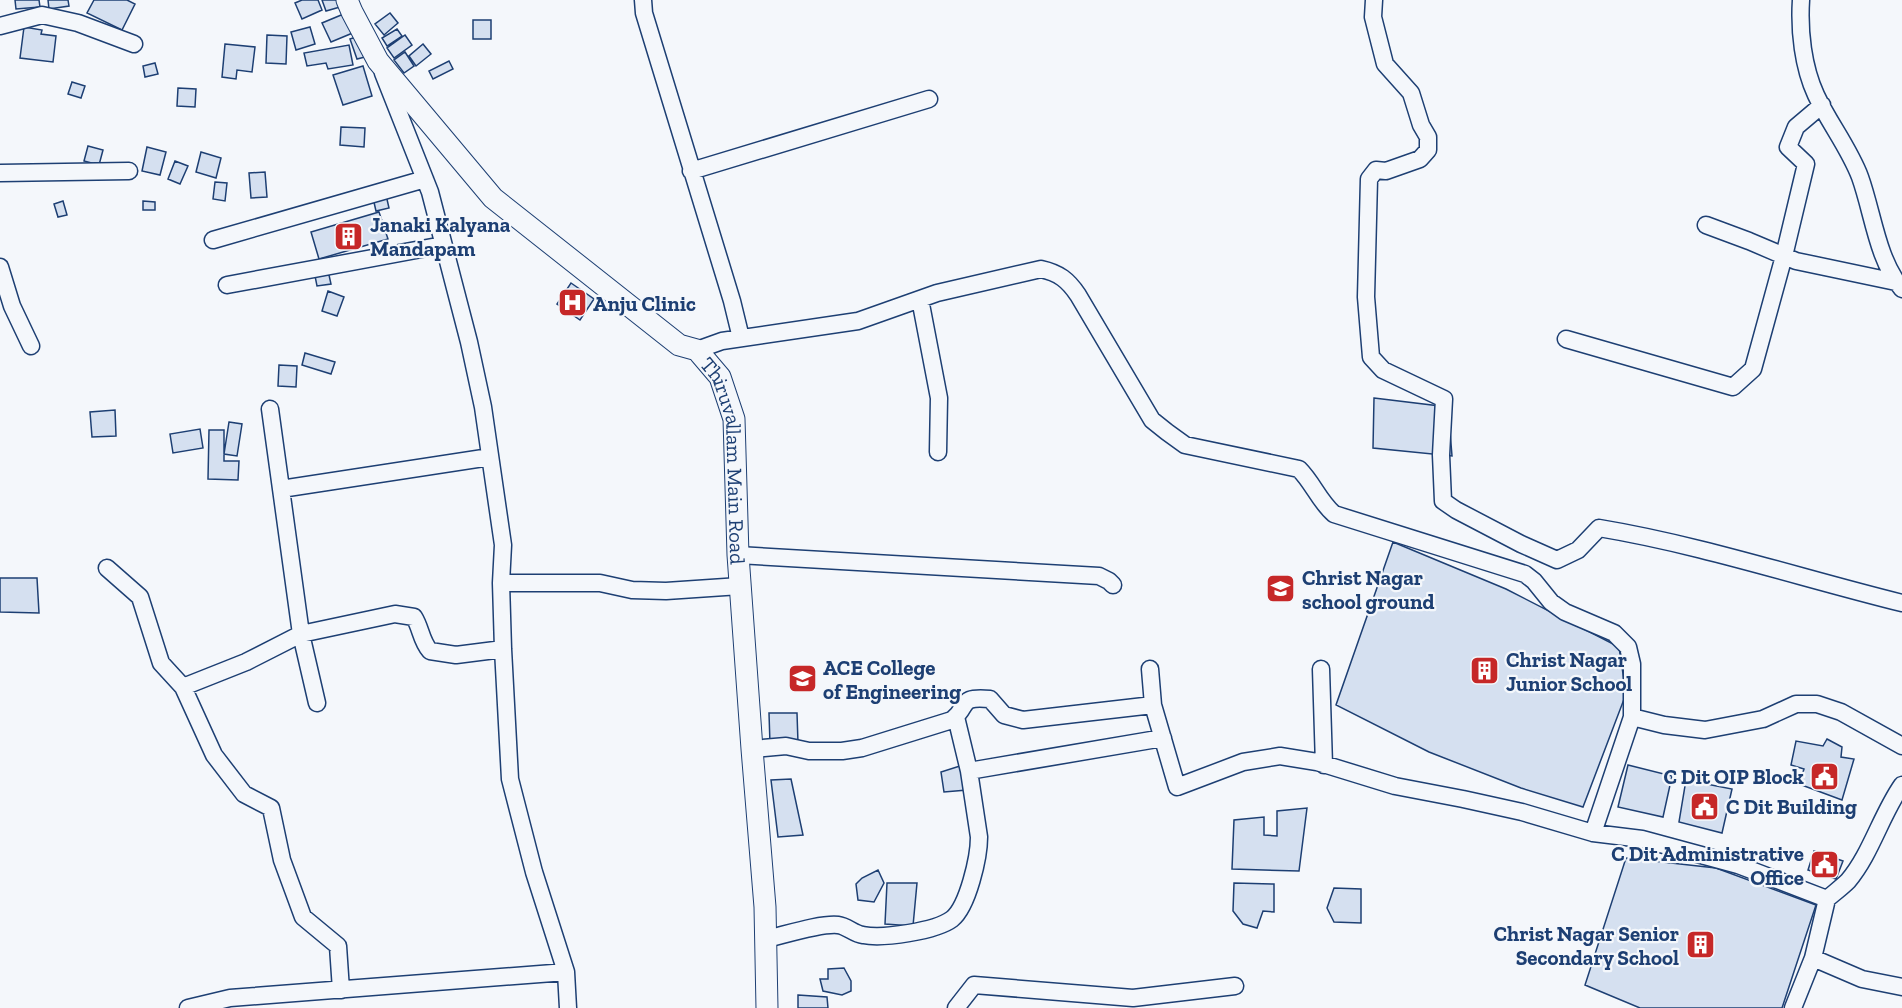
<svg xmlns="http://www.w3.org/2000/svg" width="1902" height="1008" font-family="'Zilla Slab',serif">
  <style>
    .building { fill: #d5e0f0; stroke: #1d3f73; stroke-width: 1.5 }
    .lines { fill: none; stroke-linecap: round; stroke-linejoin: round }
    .minor-casing { stroke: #1d3f73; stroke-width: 19 }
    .major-casing { stroke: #1d3f73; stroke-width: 23 }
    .minor { stroke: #f4f7fb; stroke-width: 16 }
    .major { stroke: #f4f7fb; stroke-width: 21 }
    .labels { text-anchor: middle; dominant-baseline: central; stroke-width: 4.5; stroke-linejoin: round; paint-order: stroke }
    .poi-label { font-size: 21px; font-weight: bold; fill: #1d3f73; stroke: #f4f7fb; text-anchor: start }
    .street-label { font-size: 21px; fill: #1d3f73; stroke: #f4f7fb }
  </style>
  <rect width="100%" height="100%" fill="#f4f7fb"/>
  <!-- building -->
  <path class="building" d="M15,0h24l1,7 -24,2z
    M48,0h20l1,6 -20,3z
    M94,0h33l8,4 -13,26 -35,-17z
    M302,0h16l4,10 -20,9 -7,-16z
    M322,0h15l3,7 -14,4z
    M346,13l9,19 -24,10 -9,-19z
    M390,13l8,10 -14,12 -9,-11z
    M473,20h18v19h-18z
    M24,27l18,3 -1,4 15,2 -3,26 -33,-4z
    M310,27l5,17 -19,6 -5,-18z
    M397,29l5,7 -15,10 -5,-8z
    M267,35l20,1 -1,28 -20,-1z
    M405,35l7,10 -18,13 -7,-10z
    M359,36l6,21 -8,2 -7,-20z
    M225,44l30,3 -3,25 -15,-2 -1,9 -14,-2z
    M423,44l8,10 -15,12 -7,-10z
    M349,45l4,20 -25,4 -2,-6 -19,3 -3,-13z
    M405,52l9,14 -10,7 -10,-13z
    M449,61l4,8 -20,10 -4,-8z
    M155,63l3,11 -13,3 -2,-11z
    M363,66l9,30 -29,9 -10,-30z
    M72,82l13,4 -4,12 -13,-4z
    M178,88l18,1 -1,18 -18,-1z
    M341,127l24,1 -1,19 -24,-2z
    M88,146l15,4 -4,15 -15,-4z
    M147,147l19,5 -6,23 -18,-4z
    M201,152l20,6 -5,20 -20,-6z
    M175,161l13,5 -8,18 -12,-5z
    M265,172l2,25 -16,1 -2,-25z
    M215,182l12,1 -2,18 -12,-2z
    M386,195l3,13 -13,3 -3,-13z
    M63,201l4,14 -9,2 -4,-13z
    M143,201l12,1v8h-12z
    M379,212l9,27 -69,20 -8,-27z
    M329,275l2,9 -14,2 -2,-10z
    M571,283l23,16 -14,21 -23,-16z
    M328,291l16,6 -7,19 -15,-5z
    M305,353l30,9 -4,12 -29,-9z
    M279,365l18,1 -1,21 -18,-1z
    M1374,398l74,9 4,49 -79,-8z
    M115,410l1,26 -24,1 -2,-25z
    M229,422l13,2 -5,32 -13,-2z
    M200,429l3,19 -30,5 -3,-19z
    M209,430h15v31h15l-1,19 -30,-1z
    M1393,542l113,47 113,58 7,47 -43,113 -62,-19 -92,-36 -93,-47z
    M0,578h37l2,35 -39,-1z
    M769,713h28l1,30 -28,1z
    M1827,739l15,8 -1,10 13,2 -12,41 -43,-16 5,-15 -13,-4 5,-24 27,5z
    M963,765l4,25 -23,2 -3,-20z
    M1628,765l44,11 -9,41 -45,-10z
    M791,779l12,56 -25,2 -7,-57z
    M1686,780l46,9 -10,44 -43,-11z
    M1307,808l-8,63 -67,-2 2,-49 30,-3v18l13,1v-25z
    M1814,851l29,10 -7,18 -28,-9z
    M1626,858l90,10 100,37 -34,103h-142l-55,-23z
    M878,870l6,13 -10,19 -16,-2 -2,-16 6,-6z
    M887,883h30l-4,43 -28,-2z
    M1234,883l40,1v28l-11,-1 -6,17 -14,-4 -10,-13z
    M1334,888l27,1v34l-27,-1 -7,-14z
    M844,968l7,13v10l-9,4 -19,-4 -3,-12h8v-10z
    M798,995l29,2 1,11h-30z"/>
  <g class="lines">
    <defs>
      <path id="minor" d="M643,0l1,13 88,288 9,37
        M1374,0l-1,17 12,47 26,29 10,32 7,12v13l-8,9 -34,12 -10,-1 -7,9 -3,118 5,60 12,13 61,29 -3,56 2,46 13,9 65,34 36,16 21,-10 21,-22c102,17 202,50 303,75
        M1801,0c-2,31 2,67 15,95 13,28 33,53 44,82 13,36 17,82 42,112
        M0,26l42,-11 36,8 56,21
        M383,73l47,119 39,150 14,65 20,138 -2,38 2,66 7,130 24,93 32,100 2,36
        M691,171l238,-72
        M0,173l129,-2
        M1706,225l43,16 47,20 100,21
        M213,240l212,-61
        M0,267l12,39 19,40
        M227,285l216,-40
        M920,299l19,99 -1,54
        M1566,339l167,48 20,-18 31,-113 22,-92 -18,-17 8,-20 26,-22
        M697,350l25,-9 136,-20 79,-28 104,-24c18,4 27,11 37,26l74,125 15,12 18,13 114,24c14,14 20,32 35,45l191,60 9,7 17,21 14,10 49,21 14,14 4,17v53l-39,116
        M270,409l31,225 16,69
        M281,489l209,-32
        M738,555l361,21 10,5 4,4
        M107,568l33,29 21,66 22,24 31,68 30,39 27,14 11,52 21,57 35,29 3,44
        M501,583h99l32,7 34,1 74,-5
        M1150,669l3,36 24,82 66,-25 37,-6 37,6 78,24 68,13 59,13 71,21 49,6 96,26 89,34 -14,59 49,21 40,8
        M1321,669l3,96
        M183,687l63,-25 55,-28 94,-20 19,3c7,11 7,24 16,34l26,4 47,-6
        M1632,717l32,8 41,5 58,-11 33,-15h21l24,8 61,34
        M752,749l34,-3 23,5h33l20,-3 90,-28c18,-14 5,-24 38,-21l14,16 19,5 130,-15
        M969,771l194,-33
        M1827,899c7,-6 15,-12 21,-18 23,-27 33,-66 54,-96
        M766,939c18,-4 55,-16 72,-14 9,1 16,9 25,10 20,4 73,-4 89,-16 16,-13 27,-62 27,-82l-10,-66 -13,-54
        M188,1008l42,-10 336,-26
        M956,1008l18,-23 159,13 102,-12
        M1793,1008l20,-50"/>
      <g id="major">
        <path id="s1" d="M347,0l5,12 26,49 115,137 186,147 18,5 23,27 14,42 4,136 14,194 13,158 2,101"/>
      </g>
    </defs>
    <!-- minor casing -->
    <use href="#minor" class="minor-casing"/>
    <!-- major casing -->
    <use href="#major" class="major-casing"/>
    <!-- minor -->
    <use href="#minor" class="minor"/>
    <!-- major -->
    <use href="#major" class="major"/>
  </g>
  <!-- icons -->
  <defs>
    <symbol id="building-square" viewBox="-11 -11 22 22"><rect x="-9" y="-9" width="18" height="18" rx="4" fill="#c62828" stroke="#f4f7fb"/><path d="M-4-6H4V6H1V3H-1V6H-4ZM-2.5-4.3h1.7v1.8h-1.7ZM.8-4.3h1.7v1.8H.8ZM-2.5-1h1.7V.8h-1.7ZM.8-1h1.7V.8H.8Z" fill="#fff"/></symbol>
    <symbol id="hospital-square" viewBox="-11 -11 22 22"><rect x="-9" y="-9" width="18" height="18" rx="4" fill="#c62828" stroke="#f4f7fb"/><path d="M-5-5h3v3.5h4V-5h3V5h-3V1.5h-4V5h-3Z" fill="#fff"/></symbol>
    <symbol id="school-square" viewBox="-11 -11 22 22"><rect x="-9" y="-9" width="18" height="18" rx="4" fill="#c62828" stroke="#f4f7fb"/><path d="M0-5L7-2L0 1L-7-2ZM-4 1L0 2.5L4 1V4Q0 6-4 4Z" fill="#fff"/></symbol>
    <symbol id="university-square" viewBox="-11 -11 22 22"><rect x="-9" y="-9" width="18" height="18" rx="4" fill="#c62828" stroke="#f4f7fb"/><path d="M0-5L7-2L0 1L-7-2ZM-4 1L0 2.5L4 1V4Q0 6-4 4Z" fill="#fff"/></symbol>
    <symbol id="civic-square" viewBox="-11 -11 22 22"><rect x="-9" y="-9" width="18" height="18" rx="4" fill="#c62828" stroke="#f4f7fb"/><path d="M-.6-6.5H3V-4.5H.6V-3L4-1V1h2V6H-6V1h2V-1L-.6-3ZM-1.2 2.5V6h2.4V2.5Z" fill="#fff"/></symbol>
  </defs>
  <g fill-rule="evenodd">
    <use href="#building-square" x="332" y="220" width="33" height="33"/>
    <use href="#hospital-square" x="556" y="286" width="33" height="33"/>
    <use href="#school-square" x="1264" y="572" width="33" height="33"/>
    <use href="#building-square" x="1468" y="654" width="33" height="33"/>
    <use href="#university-square" x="786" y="662" width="33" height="33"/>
    <use href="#civic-square" x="1808" y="760" width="33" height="33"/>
    <use href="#civic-square" x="1688" y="790" width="33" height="33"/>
    <use href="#civic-square" x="1808" y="848" width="33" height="33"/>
    <use href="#building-square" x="1684" y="928" width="33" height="33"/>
  </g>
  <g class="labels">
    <!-- poi labels -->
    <g class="poi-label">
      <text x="370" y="224">Janaki Kalyana<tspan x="370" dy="24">Mandapam</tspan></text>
      <text x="593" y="303">Anju Clinic</text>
      <text x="1302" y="577">Christ Nagar<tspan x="1302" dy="24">school ground</tspan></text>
      <text x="1506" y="659">Christ Nagar<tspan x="1506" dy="24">Junior School</tspan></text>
      <text x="823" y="667">ACE College<tspan x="823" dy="24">of Engineering</tspan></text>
      <text x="1804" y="776" text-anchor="end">C Dit OIP Block</text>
      <text x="1726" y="806">C Dit Building</text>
      <text x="1804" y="853" text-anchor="end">C Dit Administrative<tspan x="1804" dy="24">Office</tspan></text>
      <text x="1679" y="933" text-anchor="end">Christ Nagar Senior<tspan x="1679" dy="24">Secondary School</tspan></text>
    </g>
    <!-- street labels -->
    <g class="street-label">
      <text stroke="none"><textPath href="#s1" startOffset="622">Thiruvallam Main Road</textPath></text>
    </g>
  </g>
</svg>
